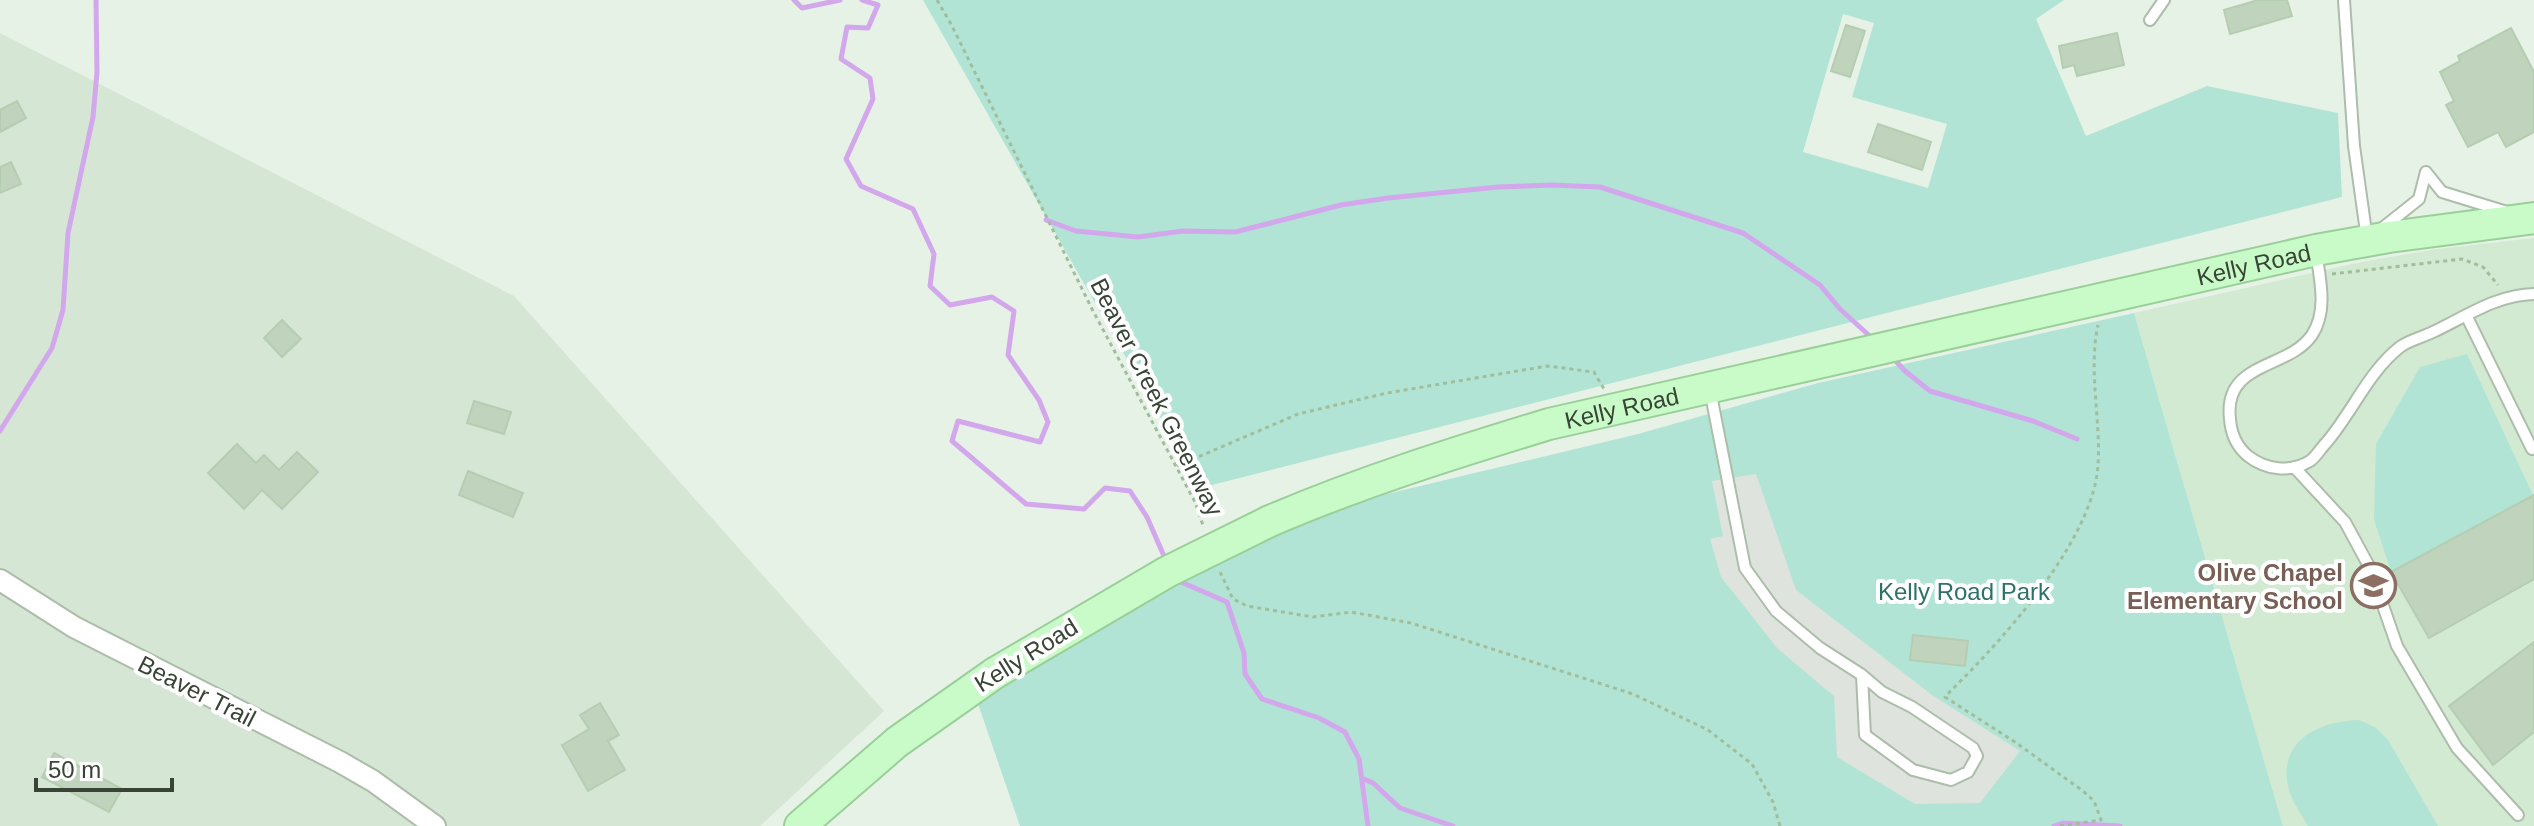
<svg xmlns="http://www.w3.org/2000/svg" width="2534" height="826" font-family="Helvetica,sans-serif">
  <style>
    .residential { fill: #d6e6d5 }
    .education { fill: #d2ead1 }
    .green { fill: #b2e4d5; fill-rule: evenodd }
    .parking { fill: #dfe3de }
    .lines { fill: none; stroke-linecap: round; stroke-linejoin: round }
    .stream { stroke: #d3a7eb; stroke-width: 5 }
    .building { fill: #c0d3bd; stroke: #b5cdb1; stroke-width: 2 }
    .lane-casing { stroke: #acbdaa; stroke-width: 14 }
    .street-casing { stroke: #acbdaa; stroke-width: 24 }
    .secondary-casing { stroke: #9acf99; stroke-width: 34 }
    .path { stroke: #a0be9c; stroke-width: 3; stroke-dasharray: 4 4; stroke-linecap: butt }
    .lane { stroke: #fff; stroke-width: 10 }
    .street { stroke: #fff; stroke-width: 20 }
    .secondary { stroke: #c8fbc8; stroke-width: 30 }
    .secondary-bridge-casing { stroke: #9acf99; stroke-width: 34; stroke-linecap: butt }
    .secondary-bridge { stroke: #c8fbc8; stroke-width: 30 }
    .labels { text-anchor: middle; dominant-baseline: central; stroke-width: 8; stroke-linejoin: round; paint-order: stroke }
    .street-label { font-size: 24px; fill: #384536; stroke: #fff }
    .education-label { font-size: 24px; font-weight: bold; fill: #785e54; stroke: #fff; text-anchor: end }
    .park-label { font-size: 24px; fill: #2d7269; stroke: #fff }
  </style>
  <rect width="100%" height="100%" fill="#e7f2e7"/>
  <!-- residential -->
  <path class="residential" d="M0,33l514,263 370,415 -124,115h-760z"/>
  <!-- education -->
  <path class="education" d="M2534,238v588h-251l-149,-513 227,-51 76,-13z"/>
  <!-- green -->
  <path class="green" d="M923,0h1141l-28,19 50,117 121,-50 131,27 4,84 -1142,291zM1843,14l31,9 -22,74 95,27 -19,64 -125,-36z
    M2134,313l149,513h-1263l-42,-122 33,-30 278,-153 85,-24 264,-63 180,-51z
    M2467,354l66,141 -142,77 -17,-52 2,-76 44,-77z
    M2359,720l16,7 13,13 50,86h-130c-6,-10 -14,-22 -18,-33 -16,-50 27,-72 69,-73z"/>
  <!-- parking -->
  <path class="parking" d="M1756,474l40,116 136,105 88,56 -40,52 -65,1 -78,-47 -3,-61 -56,-47 -57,-72 -11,-38 13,-3 -11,-55z"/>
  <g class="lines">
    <!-- stream -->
    <path class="stream" d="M794,0l8,8 38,-8
      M862,0l16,5 -10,23 -21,-1 -6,32 29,19 3,21 -27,60 15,27 52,23 21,45 -4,32 20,19 42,-8 22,14 -6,44 31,45 9,22 -8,20 -82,-21 -6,20 74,63 58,5 21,-21 25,3 17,26 20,46
      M1046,220l30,11 62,6 45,-6 52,1 106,-27 47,-7 110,-11 54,-2 48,2 143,46 77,52 20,24 33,30
      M1892,357l13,14 25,20 103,30 44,18
      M0,431l52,-83 11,-38 5,-77 25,-116 4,-45 -1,-72
      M1181,582l46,20 17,51 1,21 17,25 57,19 26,14 14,27 9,67
      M1364,779l9,4 27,25 53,18
      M2054,826l9,-3 57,3"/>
  </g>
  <!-- building -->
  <path class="building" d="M2258,0h29l5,16 -62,18 -6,-24z
    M1846,25l19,6 -15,46 -19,-6z
    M2511,28l23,44v60l-28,15 -8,-15 -30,15 -22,-42 8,-4 -14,-29 20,-11 -2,-5z
    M2117,33l7,32 -47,11 -3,-11 -11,3 -4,-22z
    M17,101l9,17 -26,14v-22z
    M1878,124l53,18 -9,28 -54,-18z
    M11,162l10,22 -21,9v-26z
    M282,320l19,19 -19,18 -18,-19z
    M474,401l37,11 -7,22 -37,-11z
    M237,444l19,19 8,-8 15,15 18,-18 21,20 -36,37 -20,-19 -18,19 -36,-36z
    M468,471l55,22 -10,24 -54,-22z
    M2534,495v84l-105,59 -38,-66z
    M1913,635l55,6 -3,25 -55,-6z
    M2534,642v90l-41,33 -44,-59z
    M600,703l19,32 -11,6 17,29 -37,21 -26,-46 27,-16 -9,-14z
    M54,753l68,36 -13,23 -67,-35z"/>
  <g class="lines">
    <defs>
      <path id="lane" d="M2344,0l10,146 13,93
        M2150,20l14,-20
        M2426,172l16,20 65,20
        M2380,230l39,-31 7,-27
        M2316,252c4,27 12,59 -4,83 -24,35 -89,26 -82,84 1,15 6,27 18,37 18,14 42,17 62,5 6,-4 11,-13 16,-18 26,-30 42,-71 74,-96 9,-7 23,-10 33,-15 34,-16 63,-37 101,-38
        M2466,315l66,134
        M1710,390l35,178 31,43 44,37 42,27 3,60 48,35 38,10 17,-8 9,-16 -4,-8 -61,-41 -30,-15 -20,-17
        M2294,467l51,55 25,46 27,78 60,102 61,67"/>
      <path id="street" d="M0,580l74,47 266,135 33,19 62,45"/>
      <g id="secondary">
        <path id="s1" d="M1270,521c91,-39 184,-68 279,-97l767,-174 73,-13 145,-19"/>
        <path d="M800,826l97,-84 98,-69"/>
      </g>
    </defs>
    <!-- lane casing -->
    <use href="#lane" class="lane-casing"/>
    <!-- street casing -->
    <use href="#street" class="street-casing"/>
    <!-- secondary casing -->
    <use href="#secondary" class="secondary-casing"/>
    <!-- path -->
    <path class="path" d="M937,0l14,24 141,285 103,193 9,26
      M2332,274l130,-15 21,8 15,18
      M1177,466l121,-52 89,-21 160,-27 47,6 10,17
      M1220,572l13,27 14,7 66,11 38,-5 60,11 222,71 75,36 44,34 21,38 7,24
      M2060,826l41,-6 -7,-19 -11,-10 -68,-49 -70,-45c11,-12 23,-23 34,-35 44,-47 115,-131 119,-197 3,-46 -10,-95 0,-140"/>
    <!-- lane -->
    <use href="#lane" class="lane"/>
    <!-- street -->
    <use href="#street" class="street"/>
    <!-- secondary -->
    <use href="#secondary" class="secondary"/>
    <defs>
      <path id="secondary-bridge" d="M995,673l172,-101 103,-51"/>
    </defs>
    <!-- secondary-bridge casing -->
    <use href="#secondary-bridge" class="secondary-bridge-casing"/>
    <!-- secondary-bridge -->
    <use href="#secondary-bridge" class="secondary-bridge"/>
  </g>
  <!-- icons -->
  <defs>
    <symbol id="school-ring" viewBox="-11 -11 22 22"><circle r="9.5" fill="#fff" stroke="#8d6e63" stroke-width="1.5"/><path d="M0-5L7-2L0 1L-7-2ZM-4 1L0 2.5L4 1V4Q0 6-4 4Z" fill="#8d6e63"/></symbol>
  </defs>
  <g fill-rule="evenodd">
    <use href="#school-ring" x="2348" y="560" width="51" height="51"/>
  </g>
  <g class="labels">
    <!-- street labels -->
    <g class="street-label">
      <text stroke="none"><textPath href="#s1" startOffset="1018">Kelly Road</textPath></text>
      <text transform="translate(1157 397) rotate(63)">Beaver Creek Greenway</text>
      <text stroke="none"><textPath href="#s1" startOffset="370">Kelly Road</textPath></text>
      <text transform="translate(1026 655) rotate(-32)">Kelly Road</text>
      <text transform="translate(197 691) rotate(27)">Beaver Trail</text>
    </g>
    <!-- education labels -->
    <g class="education-label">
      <text x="2343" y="572">Olive Chapel<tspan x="2343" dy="28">Elementary School</tspan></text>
    </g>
    <!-- park labels -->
    <g class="park-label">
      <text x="1964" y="591">Kelly Road Park</text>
    </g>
  </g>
  <!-- scale -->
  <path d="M36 778v12h136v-12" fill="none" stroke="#384536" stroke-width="4"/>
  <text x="48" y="778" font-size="24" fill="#384536" stroke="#ffffff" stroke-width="6" paint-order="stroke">50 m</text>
</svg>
